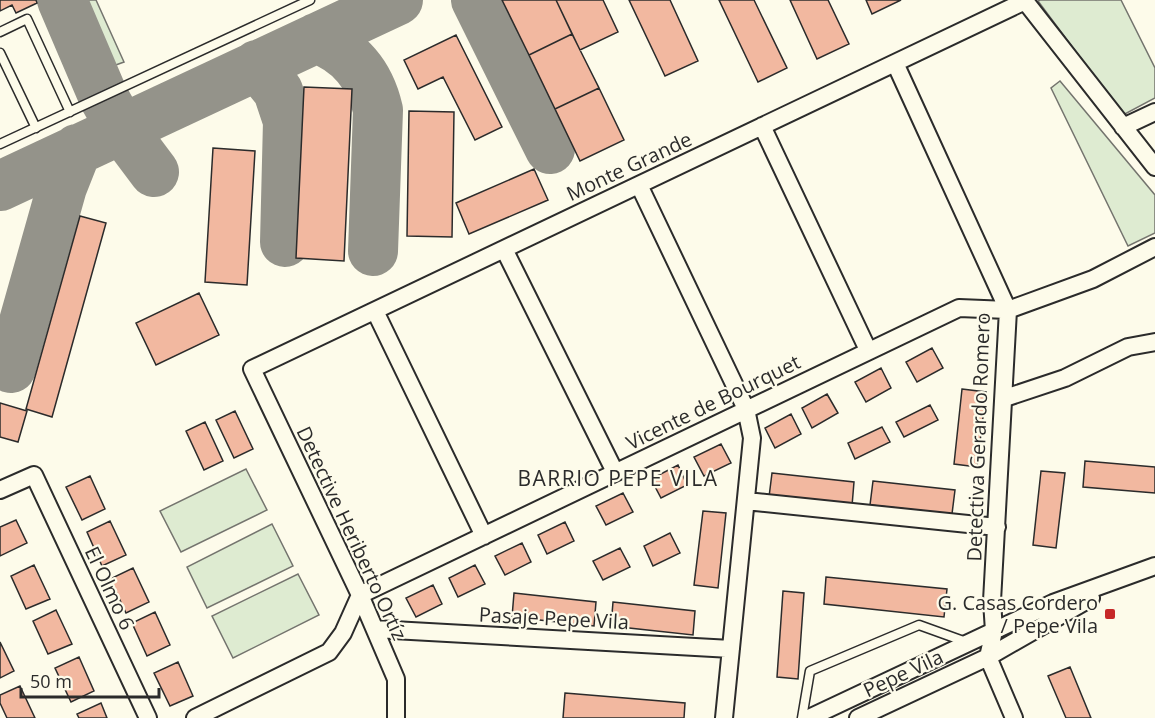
<svg xmlns="http://www.w3.org/2000/svg" width="1155" height="718" font-family="'Open Sans',sans-serif">
  <style>
    .green { fill: #deebd1; stroke: #74746e; stroke-width: 1.5 }
    .lines { fill: none; stroke-linecap: round; stroke-linejoin: round }
    .taxiway { stroke: #94938a; stroke-width: 50 }
    .building { fill: #f2b8a0; stroke: #2b2b2b; stroke-width: 1.5 }
    .service-casing { stroke: #2b2b2b; stroke-width: 11 }
    .minor-casing { stroke: #2b2b2b; stroke-width: 20 }
    .service { stroke: #fdfbea; stroke-width: 8 }
    .minor { stroke: #fdfbea; stroke-width: 16 }
    .poi-dot { fill: #c62828; stroke: #fdfbea; stroke-width: 2 }
    .labels { text-anchor: middle; dominant-baseline: central; stroke-width: 4.5; stroke-linejoin: round; paint-order: stroke }
    .street-label { font-size: 20px; fill: #2b2b2b; stroke: #fdfbea }
    .poi-label { font-size: 20px; fill: #2b2b2b; stroke: #fdfbea; text-anchor: end }
    .neighbourhood-label { font-size: 21px; letter-spacing: 1.5px; fill: #2b2b2b; stroke: #fdfbea }
  </style>
  <rect width="100%" height="100%" fill="#fdfbea"/>
  <!-- green -->
  <path class="green" d="M82,0h14l28,62 -11,4z
    M1040,0h81l34,68v30l-32,17 -85,-114z
    M1060,81l95,114v38l-27,13 -77,-158z
    M246,469l21,41 -86,42 -21,-41z
    M272,524l21,42 -86,42 -20,-41z
    M298,574l21,41 -86,43 -21,-42z"/>
  <g class="lines">
    <!-- taxiway -->
    <path class="taxiway" d="M62,0l41,96 18,32 33,44
      M476,0l74,149
      M316,38c34,13 54,37 62,72l-5,141
      M257,65l21,26 10,30 -3,121
      M0,186l398,-186
      M11,368l51,-181 15,-38"/>
  </g>
  <!-- building -->
  <path class="building" d="M0,0h36l1,3 -21,10 -4,-8 -12,6z
    M502,0h54l16,34 -43,21z
    M556,0h47l15,32 -38,18z
    M629,0h41l28,61 -33,15z
    M719,0h35l33,68 -29,14z
    M790,0h38l21,44 -32,15z
    M866,0h35l-29,14z
    M572,34l27,54 -44,21 -26,-54z
    M456,35l46,92 -27,13 -32,-63 -25,12 -14,-29z
    M304,87l48,2 -8,172 -48,-3z
    M599,88l25,52 -44,21 -25,-52z
    M409,111l45,1 -2,125 -45,-1z
    M213,148l42,3 -8,134 -42,-3z
    M534,169l14,31 -79,34 -13,-31z
    M80,216l26,7 -54,194 -26,-8z
    M199,293l20,42 -63,30 -20,-42z
    M932,348l11,20 -26,14 -11,-20z
    M881,368l10,20 -25,14 -11,-20z
    M962,389l24,3 -9,75 -23,-3z
    M827,394l11,19 -26,15 -10,-20z
    M0,403l27,8 -9,31 -18,-5z
    M930,405l8,15 -34,17 -8,-15z
    M235,411l18,38 -19,9 -18,-38z
    M791,414l10,20 -26,14 -10,-20z
    M205,422l18,39 -19,9 -18,-39z
    M882,427l8,15 -35,17 -7,-16z
    M721,444l10,19 -27,13 -10,-19z
    M1085,461l70,6v26l-72,-6z
    M678,465l9,20 -26,13 -10,-19z
    M1041,471l24,2 -9,75 -23,-3z
    M772,473l82,9 -2,24 -83,-9z
    M90,476l15,33 -23,11 -16,-33z
    M873,481l82,9 -3,24 -82,-9z
    M623,493l10,19 -27,13 -10,-19z
    M703,511l23,2 -8,75 -24,-3z
    M16,520l11,23 -27,13v-29z
    M110,521l16,34 -24,11 -15,-34z
    M565,522l9,19 -27,13 -9,-19z
    M670,533l10,20 -27,13 -9,-20z
    M522,543l9,19 -26,13 -10,-19z
    M620,548l10,19 -27,13 -10,-19z
    M34,565l16,34 -24,10 -15,-33z
    M475,565l10,19 -27,13 -9,-19z
    M133,568l16,34 -23,11 -16,-34z
    M826,577l121,12 -3,28 -120,-13z
    M433,585l9,19 -26,13 -10,-19z
    M783,591l21,2 -6,86 -21,-2z
    M514,593l82,9 -2,24 -82,-9z
    M613,602l82,9 -2,24 -82,-9z
    M56,610l16,34 -24,10 -15,-33z
    M155,612l15,33 -23,11 -15,-33z
    M0,642l14,29 -14,7z
    M79,657l15,34 -23,11 -16,-34z
    M178,662l15,34 -23,10 -16,-33z
    M1070,667l21,51h-25l-18,-42z
    M20,686l15,32h-28l-7,-15v-8z
    M565,693l120,10 -1,15h-121z
    M101,703l6,15h-28l-2,-4z"/>
  <g class="lines">
    <defs>
      <path id="service" d="M0,32l27,-13 43,93
        M0,53l36,75
        M0,144l310,-144
        M802,718l8,-47 109,-46 50,18"/>
      <path id="minor" d="M895,63l113,247 -16,291 2,30 -6,26
        M762,126l106,224
        M1123,127l32,-15
        M639,185l107,224 6,29 -28,280
        M504,249l111,223
        M375,311l109,225
        M1005,398l60,-20 63,-31 27,-5
        M0,490l34,-15 114,243
        M746,501l251,26
        M375,629l356,20
        M988,657l26,61
        M195,718l134,-66 14,-19 17,-38 599,-287 49,2 85,-31 62,-32
        M396,718v-39l-36,-84 -108,-226 773,-368 130,166
        M809,718l244,-115 102,-37
        M858,718l130,-61 103,-59"/>
    </defs>
    <!-- service casing -->
    <use href="#service" class="service-casing"/>
    <!-- minor casing -->
    <use href="#minor" class="minor-casing"/>
    <!-- service -->
    <use href="#service" class="service"/>
    <!-- minor -->
    <use href="#minor" class="minor"/>
  </g>
  <!-- markers -->
  <rect class="poi-dot" x="1104" y="608" width="12" height="12" rx="3"/>
  <g class="labels">
    <!-- street labels -->
    <g class="street-label">
      <text transform="translate(629 166) rotate(-25)">Monte Grande</text>
      <text transform="translate(713 402) rotate(-26)">Vicente de Bourquet</text>
      <text transform="translate(978 437) rotate(-88)">Detectiva Gerardo Romero</text>
      <text transform="translate(352 533) rotate(65)">Detective Heriberto Ortíz</text>
      <text transform="translate(110 588) rotate(65)">El Olmo 6</text>
      <text transform="translate(554 618) rotate(3)">Pasaje Pepe Vila</text>
      <text transform="translate(903 673) rotate(-25)">Pepe Vila</text>
    </g>
    <!-- poi labels -->
    <g class="poi-label">
      <text x="1098" y="602">G. Casas Cordero<tspan x="1098" dy="23">/ Pepe Vila</tspan></text>
    </g>
    <!-- neighbourhood labels -->
    <g class="neighbourhood-label">
      <text x="618" y="478">BARRIO PEPE VILA</text>
    </g>
  </g>
  <!-- scale -->
  <path d="M21 688v9h138v-9" fill="none" stroke="#2b2b2b" stroke-width="3"/>
  <text x="30" y="688" font-size="18" fill="#2b2b2b" stroke="#fdfbea" stroke-width="4.5" paint-order="stroke">50 m</text>
</svg>
